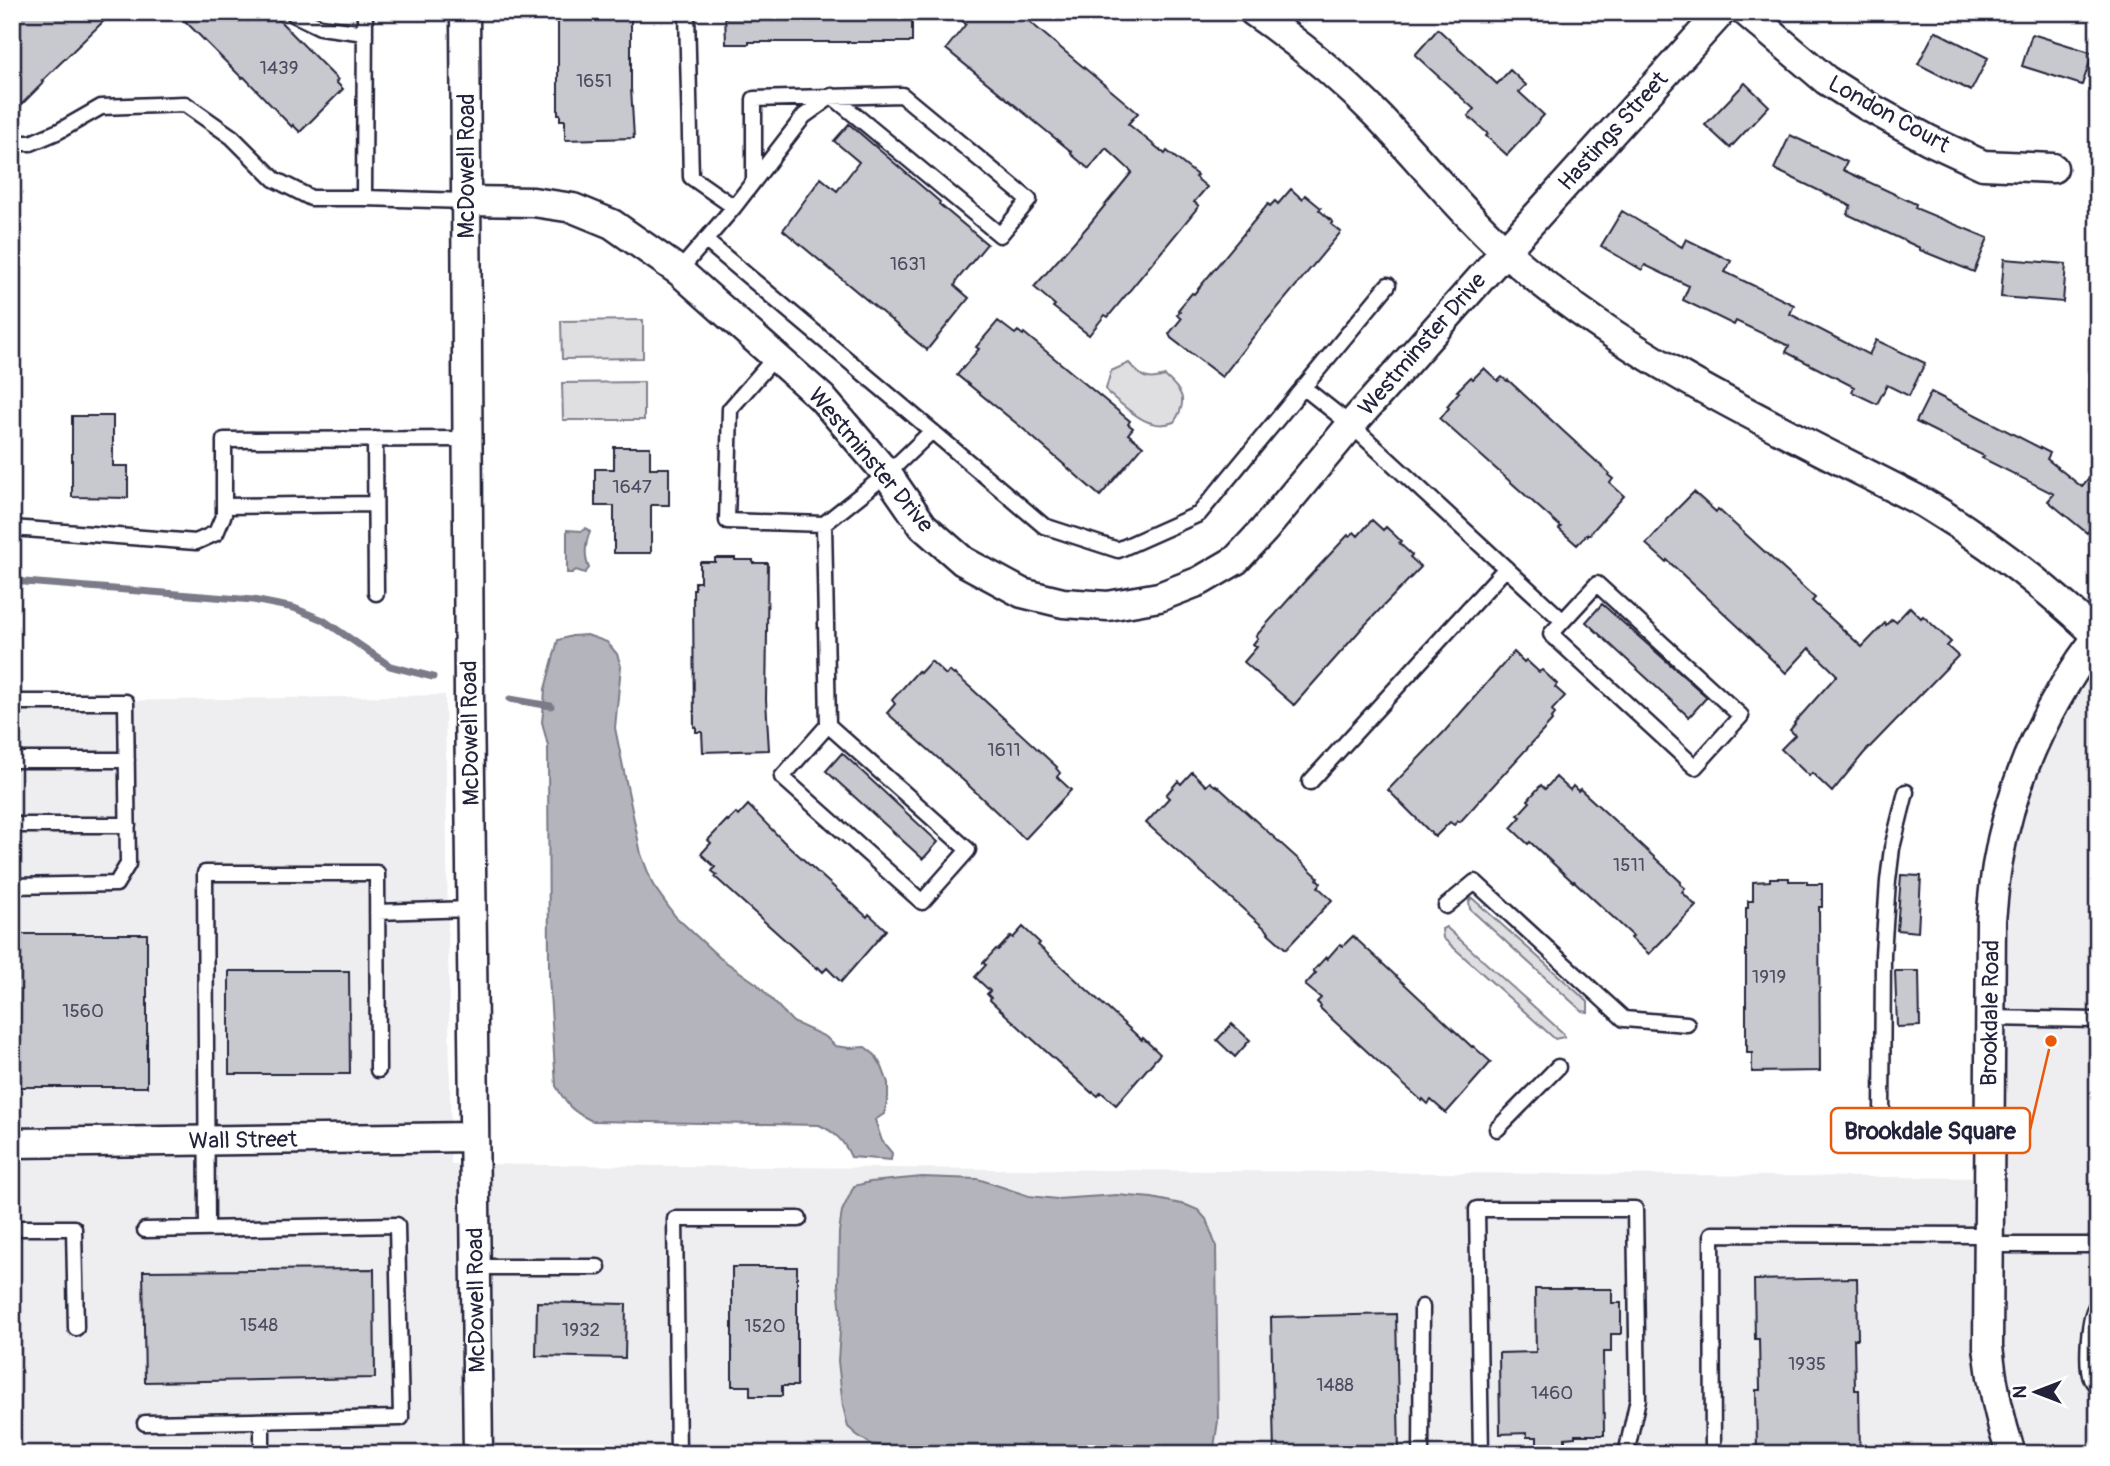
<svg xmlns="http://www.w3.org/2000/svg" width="2110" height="1466" font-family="Pangolin,sans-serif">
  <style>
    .built { fill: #eeeef1 }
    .green { fill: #dfdfe2; stroke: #80808e; stroke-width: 2 }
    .water { fill: #b4b4bc; stroke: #7a7a88; stroke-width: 2 }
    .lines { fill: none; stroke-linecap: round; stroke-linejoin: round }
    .stream { stroke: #7a7a88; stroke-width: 7 }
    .building { fill: #c8c8cf; stroke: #22223b; stroke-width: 2 }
    .service-casing { stroke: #22223b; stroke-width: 19 }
    .minor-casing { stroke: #22223b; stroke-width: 33 }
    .service { stroke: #fff; stroke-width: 14 }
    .minor { stroke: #fff; stroke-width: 28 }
    .labels { text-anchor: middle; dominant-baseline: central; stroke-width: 5; stroke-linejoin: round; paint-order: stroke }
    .number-label { font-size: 19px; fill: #4c4c60 }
    .street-label { font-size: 23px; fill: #22223b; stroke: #fff }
    .leader { fill: none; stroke: #e8590c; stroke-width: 2.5 }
    .callout-dot { fill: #e8590c; stroke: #fff; stroke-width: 2.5 }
    .callout { fill: #fff; stroke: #e8590c; stroke-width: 2.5 }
    .callout-label { font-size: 24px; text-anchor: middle; font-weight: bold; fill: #22223b }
  </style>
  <rect width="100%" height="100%" fill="#fff"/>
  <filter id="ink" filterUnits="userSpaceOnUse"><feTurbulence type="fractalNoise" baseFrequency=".0143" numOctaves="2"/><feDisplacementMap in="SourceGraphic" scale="14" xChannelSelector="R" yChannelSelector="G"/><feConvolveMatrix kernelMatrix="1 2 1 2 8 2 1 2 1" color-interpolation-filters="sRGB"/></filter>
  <g filter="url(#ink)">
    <!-- built -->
    <path class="built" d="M2098,653v801h-2086v-751l433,-8 6,469 1551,14 3,-273 14,-90 34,-85z"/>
    <!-- green -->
    <path class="green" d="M643,320v38l-81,1 -1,-38z
      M1129,363c12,14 17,19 36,13 17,15 24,24 9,46 -26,10 -46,-13 -65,-28l-3,-5 5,-18z
      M644,382v38h-81l-1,-37z
      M1472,898l116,104v10l-6,-1 -112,-102 -1,-8z
      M1446,927l117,106 1,4 -9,2 -112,-101 -1,-9z"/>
    <!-- water -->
    <path class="water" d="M586,528l4,4c-5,11 -6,25 -1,36l-4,5 -9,-3 -4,3h-5v-43l15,1z
      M587,635l20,7 10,12 4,12 -6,62 26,126 12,31 22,31 45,42 37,26 36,38 33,15 9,9 15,2 15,-1 10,8 7,12 6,16v15l-4,16 -9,6 7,21 10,12 -1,7 -40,-3c-7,-16 -16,-25 -32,-32l-227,-4c-22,-11 -24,-15 -36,-35l-7,-109 -1,-231 -6,-24 2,-18 1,-15 13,-49 14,-4z
      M922,1177l56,2 51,17 28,3 60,-4 35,3 34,7 12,5 8,9 10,27 2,175 -5,33h-273l-69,-10 -14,-9 -9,-8 -5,-21 -5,-45 3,-45 -3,-32 1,-52 3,-21 12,-25 16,-4z"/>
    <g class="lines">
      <!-- stream -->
      <path class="stream" d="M12,581l241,19 41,8 29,12 67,46 43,11
        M510,699l41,7"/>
    </g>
    <!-- building -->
    <path class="building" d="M20,12h93l-71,69 2,1 -32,32v-93z
      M176,12h95l67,68 -2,2 7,7 -43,43 -7,-7 -1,2 -48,-50 -2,1z
      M560,12h67v2h4v74l3,50 -69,2v-20h-5v-6h-2v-96h2z
      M725,12h187v30h-163v2h-23z
      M952,12h66l120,101 -10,11 37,30 2,-3 30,24 -2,2 12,10 -13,15 5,4 -91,111 -3,-2 -16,20 -36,-28 2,-2 -21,-18 54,-61 44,-54 -26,-24 -17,21 -18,-15 1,-2 -126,-103 20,-25z
      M1438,29l59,55 13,-14 16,15 -7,7 25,23 -37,40 -21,-19 2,-2 -20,-18 6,-7 -59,-54z
      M1935,31l53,27 -17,33 -53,-27z
      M2032,34l61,19 -11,32 -60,-19z
      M1745,83l24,23 -39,42 -25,-23z
      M849,124l91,78 -1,2 48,40 -30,36 -2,6 14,12 -42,52 -144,-120 38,-52 16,13 22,-29 -25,-21z
      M1790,135l57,27 -4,8 73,34 -1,4 73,30 -14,34 -54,-22v-2l-73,-34 4,-8 -77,-37z
      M1291,189l11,10 3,-4 16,13 -2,2 14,12 -2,2 10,8 -87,104 -32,41 -51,-39 -2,-4 12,-15 -4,-4 3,-3 -2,-2 14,-17 2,1 74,-90 2,2 5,-5 3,3z
      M1622,211l60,36 4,-8 45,22 -6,11 69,33 -4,9 79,41 7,-15 49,23 -16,33 -22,-11 -10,19 -25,-12 2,-5 -68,-35 3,-6 -53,-25 -2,4 -51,-25 6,-14 -44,-21 -3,5 -41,-24z
      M2004,259l62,5 -3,38 -62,-5z
      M998,321l17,13 3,-3 5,4 1,-2 106,88 -2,3 5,4 -5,6 15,12 -43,50 -79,-69 -64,-52 22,-26 -3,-2z
      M1484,368l14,13 4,-4 5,4 1,-1 54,50 47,43 -1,2 5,4 -3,4 14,13 -36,40 -1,-2 -10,11 -18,-16 2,-2 -121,-108 9,-11 -2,-2 12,-14 -2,-1 14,-14 2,2z
      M1931,392l119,61 -3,6 35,28 16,-19v52l-11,13 -39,-32 6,-7 -72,-36 2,-2 -68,-34z
      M72,416h41v50h15v32l-56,-1z
      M614,447h36v21h19v37h-18v48h-37v-47h-19v-37h19z
      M1694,492l22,20 2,-3 60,55 37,34 -3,3 50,46 23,-24 1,2 6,-6 4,3 14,-15 11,11 2,-2 28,26 -4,4 11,10 -94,97 -32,39 -20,-19 -3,3 -28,-27 14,-14 -5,-5 5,-6 -1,-1 43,-48 -28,-27 -23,25 -18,-17 1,-1 -59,-55 -43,-40 -1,2 -20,-18 21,-23 -1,-1z
      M1372,520l11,10 3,-3 15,14 -2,2 13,12 -2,2 11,10 -58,60 -69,78 -50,-43 13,-15 -4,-3 5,-6 -2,-2 50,-56 42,-45 2,1 4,-4 4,4z
      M715,558h20v2h18v3h15l-2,137 3,50 -66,2 -1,-20h-6v-5h-2l-1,-138h2v-7h5v-20h15z
      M1602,604l105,93 -18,20 -103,-95z
      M1514,652l10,10 2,-2 13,12 3,-2 15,14 -2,3 10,9 -13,14 3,4 -4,5 1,2 -92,101 -2,-1 -4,4 -4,-3 -15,15 -47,-47 56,-58z
      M931,661l15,14 3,-4 5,4 1,-1 16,14 86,79 -1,1 4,5 -3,4 14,13 -46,49 -60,-57 -78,-69 8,-9 -3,-4 26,-29 2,2z
      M842,753l96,89 -15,17 -97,-88z
      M1192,772l14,14 4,-4 5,4 1,-1 102,92 -1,2 4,4 -3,4 14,13 -46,49 -18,-16 1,-1 -123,-109 23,-25 -3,-3 12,-14 3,3z
      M1556,777l14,13 3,-4 5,5 2,-2 47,43 54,50 -1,2 5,4 -3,4 14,14 -47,48 -18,-16 2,-2 -59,-55 -1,1 -43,-40 -2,2 -17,-16 10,-11 -3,-2 12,-13 -2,-2 13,-15 4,4z
      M748,805l35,36 84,76 2,-3 17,16 -45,52 -14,-14 -4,4 -5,-5 -1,2 -31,-28 -71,-64 2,-2 -5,-4 3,-4 -14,-13 10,-11 -3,-3 19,-20 1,1 8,-8 2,3z
      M1901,875l20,1 -3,56 -21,-2z
      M1770,878h19v3h18v3h15v23h-3l1,164 -68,1v-19h-5v-8h-1v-137h2v-7h5v-19l17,-1z
      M1023,927l17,16 -2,2 104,95 1,-2 17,16 -44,51 -15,-13 -3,4 -5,-4 -1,1 -86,-78 -16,-15 1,-2 -4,-4 3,-3 -15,-14 11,-12 -3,-2 13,-14 2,1 13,-14 2,2z
      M13,934h134v153h-132z
      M1353,936l119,111 1,-1 18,16 -45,51 -15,-13 -3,4 -5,-5 -1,2 -38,-34 -64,-59 1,-2 -4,-4 4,-4 -16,-13 11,-12 -3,-2 13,-14 1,2 13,-15 3,2z
      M229,971h120l1,103h-121z
      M1895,971h24l1,55 -23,1z
      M1232,1024l18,16 -15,17 -18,-17z
      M732,1267h65v119h-15v10h-32v-10h-18z
      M374,1269l1,109 -230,4 -2,-111z
      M1857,1278l1,61h-4l1,51h4l1,64h-103l-1,-64h4l-1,-51h-4l-1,-59z
      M1535,1289h77v14h9v31h-10v18h-8l1,83h-29v2l-10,1v11h-28v-12h-10v-4l-27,1 -1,-81 37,-1z
      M537,1302l89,2 -1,54 -89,-2z
      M1396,1314l3,140h-125l-3,-137z"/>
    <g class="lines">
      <defs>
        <path id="service" d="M295,12v3l25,12 45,6
          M365,12l-1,186 102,3
          M687,12l4,165 43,30
          M12,143h19l28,-12 42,-24 84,-3 47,33 42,42 37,19h53
          M705,240l227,191 -45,43 -63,50 4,201 -46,52 140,125 46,-52 -140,-125
          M679,271l55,-64 70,-91 28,-20 168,139 29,-35 -127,-105 -148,4v82
          M776,356l-46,53 -3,112 97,3
          M1303,387l48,38 212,196
          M932,431l112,95 74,24 81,-36 189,-229
          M375,439l1,154
          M224,506l151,-2
          M12,528l184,14 20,-9 8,-19v-74l243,-1
          M1597,584l144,132 -46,51 -144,-133z
          M12,702h114l2,162 -12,20 -104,2
          M12,760h115
          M1310,782l196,-214
          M12,825h116
          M1446,906l29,-24 149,137 63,5
          M377,912l94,-3
          M1990,1018l108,2
          M1882,1122l1,-168 5,-73 4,-33 14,-56
          M1497,1129l61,-62
          M12,1228h62l2,100
          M207,1229l-2,-356h172l1,197
          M145,1230l252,-5 4,193 -256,5
          M1988,1245h110
          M476,1267h122
          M2098,1304c-10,10 -12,61 -7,74 2,4 5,7 7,10
          M262,1421v33
          M678,1454l-3,-235h124
          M1421,1454l1,-147
          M1481,1454l-4,-245h158l3,190 -12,55
          M1713,1454l-1,-220 276,1"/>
        <path id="minor" d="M465,12l4,685 9,757
          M1254,12c45,31 88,67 126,106 47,50 90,104 143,149 118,100 264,165 401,236 63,38 120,82 174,133
          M1746,12l80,68 41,26 62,34 54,25 70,3
          M466,201l67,1 40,6 39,16 67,47 143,127 65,76 36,52 40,35 59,32 41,10 45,3 51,-9 41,-16 36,-21 28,-30 87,-105 154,-174 216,-239
          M12,1143l461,-6
          M2011,1454c-12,-36 -19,-70 -23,-107l3,-427c2,-18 3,-36 6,-54 14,-85 50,-162 101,-230"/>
      </defs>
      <!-- service casing -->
      <use href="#service" class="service-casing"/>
      <!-- minor casing -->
      <use href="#minor" class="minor-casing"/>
      <!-- service -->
      <use href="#service" class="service"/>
      <!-- minor -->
      <use href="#minor" class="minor"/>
    </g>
  </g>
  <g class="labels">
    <!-- number labels -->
    <g class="number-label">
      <text x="279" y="68">1439</text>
      <text x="594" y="81">1651</text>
      <text x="908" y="264">1631</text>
      <text x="632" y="487">1647</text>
      <text x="1004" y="750">1611</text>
      <text x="1629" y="865">1511</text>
      <text x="1769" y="977">1919</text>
      <text x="83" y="1011">1560</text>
      <text x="259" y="1325">1548</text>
      <text x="765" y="1326">1520</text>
      <text x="581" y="1330">1932</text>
      <text x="1807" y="1364">1935</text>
      <text x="1335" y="1385">1488</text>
      <text x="1552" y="1393">1460</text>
    </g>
    <!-- street labels -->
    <g class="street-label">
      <text transform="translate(1889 114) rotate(29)">London Court</text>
      <text transform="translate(1613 131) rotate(-48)">Hastings Street</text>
      <text transform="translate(466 166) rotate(-90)">McDowell Road</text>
      <text transform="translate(1422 344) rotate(-49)">Westminster Drive</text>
      <text transform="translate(871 460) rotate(50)">Westminster Drive</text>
      <text transform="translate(470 733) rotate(-91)">McDowell Road</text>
      <text transform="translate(1990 1013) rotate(-89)">Brookdale Road</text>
      <text transform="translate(243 1140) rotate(-1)">Wall Street</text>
      <text transform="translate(476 1300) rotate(-91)">McDowell Road</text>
    </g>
  </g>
  <!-- callouts -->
  <path class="leader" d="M2051 1041L2030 1130"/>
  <circle class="callout-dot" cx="2051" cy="1041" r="7"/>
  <rect class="callout" x="1831" y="1108" width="199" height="45" rx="7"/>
  <g class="callout-label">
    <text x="1930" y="1139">Brookdale Square</text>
  </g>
  <!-- margin -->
  <rect width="2110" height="1466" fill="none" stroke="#fff" stroke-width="42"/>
  <rect x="21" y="21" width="2068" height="1424" fill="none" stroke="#22223b" stroke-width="2.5" filter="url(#ink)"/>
  <!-- north arrow -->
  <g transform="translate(2036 1392) rotate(270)" stroke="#ffffff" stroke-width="5" paint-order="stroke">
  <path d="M0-5L12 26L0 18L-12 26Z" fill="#22223b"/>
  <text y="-10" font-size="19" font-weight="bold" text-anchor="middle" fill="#22223b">N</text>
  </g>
</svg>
